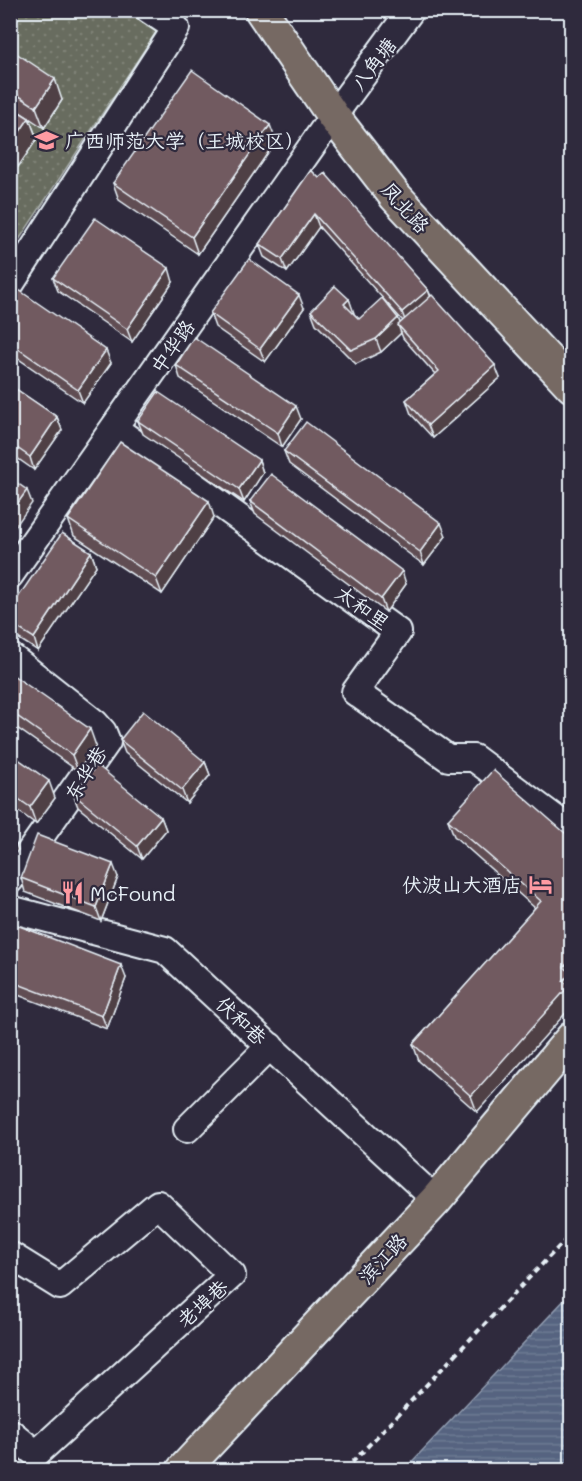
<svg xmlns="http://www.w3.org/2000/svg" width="582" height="1481" font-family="Mali,'LXGW WenKai TC',sans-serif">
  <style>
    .grass { fill: url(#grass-dots); stroke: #a8aeab; stroke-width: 1.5 }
    .water { fill: url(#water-rules); stroke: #909cb0; stroke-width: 1.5 }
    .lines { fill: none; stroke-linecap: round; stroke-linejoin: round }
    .minor-casing { stroke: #e8f1f8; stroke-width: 30 }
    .major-casing { stroke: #e8f1f8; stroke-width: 36 }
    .path { stroke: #e8f1f8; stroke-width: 4; stroke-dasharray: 6 4.5; stroke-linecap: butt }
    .minor { stroke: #2f2a3d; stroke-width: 26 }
    .major { stroke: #766964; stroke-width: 32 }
    .wall { fill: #614d53; stroke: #e8f1f8; stroke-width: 1.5 }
    .shaded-wall { fill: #4f3f44; stroke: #e8f1f8; stroke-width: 1.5 }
    .building { fill: #715a61; stroke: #e8f1f8; stroke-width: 1.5 }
    .labels { text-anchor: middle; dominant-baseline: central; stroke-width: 4.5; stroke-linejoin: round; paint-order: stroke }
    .street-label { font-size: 20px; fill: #e8f1f8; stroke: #2f2a3d }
    .poi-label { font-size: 20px; fill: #e8f1f8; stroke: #2f2a3d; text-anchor: start }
  </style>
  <defs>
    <pattern id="grass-dots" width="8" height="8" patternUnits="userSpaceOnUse" patternTransform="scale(1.5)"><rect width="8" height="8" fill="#686c5e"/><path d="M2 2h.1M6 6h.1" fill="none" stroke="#7e8176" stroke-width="1.8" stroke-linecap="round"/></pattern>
    <pattern id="water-rules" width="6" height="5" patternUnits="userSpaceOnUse" patternTransform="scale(1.5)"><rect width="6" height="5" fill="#566480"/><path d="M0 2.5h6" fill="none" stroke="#6e7b93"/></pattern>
  </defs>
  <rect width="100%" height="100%" fill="#2f2a3d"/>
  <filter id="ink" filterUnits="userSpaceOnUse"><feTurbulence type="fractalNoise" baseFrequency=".0167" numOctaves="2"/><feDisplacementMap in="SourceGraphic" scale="12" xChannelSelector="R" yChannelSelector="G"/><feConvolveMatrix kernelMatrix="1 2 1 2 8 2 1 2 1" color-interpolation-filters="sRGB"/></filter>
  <g filter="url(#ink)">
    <!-- grass -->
    <path class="grass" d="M11,11h119l28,18 -147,223z"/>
    <!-- water -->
    <path class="water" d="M571,1293v177h-167z"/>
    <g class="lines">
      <defs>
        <path id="minor" d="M10,285l166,-257 -27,-18
          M114,428l284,204 -43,60 93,66h26l98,73
          M10,575l323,-459 78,-106
          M10,656l85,67 8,9 4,10 -97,138
          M10,909l155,41 271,250
          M187,1129l83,-83
          M10,1255l50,31 98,-82 74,71 -196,179 -26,-22"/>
        <path id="major" d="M261,10l72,106 62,80 177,190
          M183,1470l253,-270 136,-162"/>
      </defs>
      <!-- minor casing -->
      <use href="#minor" class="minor-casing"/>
      <!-- major casing -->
      <use href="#major" class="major-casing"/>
      <!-- path -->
      <path class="path" d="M345,1470l227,-237"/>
      <!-- minor -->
      <use href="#minor" class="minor"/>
      <!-- major -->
      <use href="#major" class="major"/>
    </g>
    <!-- wall -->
    <path class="wall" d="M10,49l52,51 -18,28 -24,-16 9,6 8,21 -19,28 -8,-5z
      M276,141l-78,113 -79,-54 -6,-17z
      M311,170l117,120 3,6 69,82 -67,60 -22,-24 -5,-14 29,-26 -32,-36 -2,-5 -20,19 -25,12 -40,-40 -5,-13 38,-12 4,14 6,6 39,-1 2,5 3,-2 -84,-94 -32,45 -23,-15 -5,-13z
      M53,278l120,4 -41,60 -74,-51z
      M10,284l101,79 -28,40 -73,-50z
      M304,308l-39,54 -50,-35 -5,-14z
      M176,365l125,54 -19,28 -102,-69z
      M10,385l47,32 5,13 -28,40 -24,-17z
      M138,421l121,39 4,13 -19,29 -101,-68z
      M284,451l162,85 -22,29 -135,-101z
      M250,501l156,83 -20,28 -131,-98z
      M214,517l-52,77 -88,-58 -6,-17z
      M91,552l5,14 -58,85 -28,-18v-24z
      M10,673l86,73 -18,25 -68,-48z
      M120,740l85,22 5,13 -23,28 -62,-50z
      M10,753l45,45 -19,26 -26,-19z
      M73,794l88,23 5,13 -24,29 -64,-52z
      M448,820l124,19 -95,273 -58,-51 -6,-17 122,-136 -81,-72z
      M118,877l-17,44 -76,-29 -4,-14z
      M10,933l116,45 -19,51 -97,-37z"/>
    <!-- shaded-wall -->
    <path class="shaded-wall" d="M55,79l7,21 -18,28 -8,-21z
      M29,118l8,21 -19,28 -8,-21z
      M270,125l6,16 -78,113 -6,-17z
      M314,214l5,13 -32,45 -5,-13z
      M169,268l4,14 -41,60 -5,-13z
      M428,290l5,13 -26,23 -5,-14z
      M299,295l5,13 -39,54 -5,-13z
      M349,299l5,14 -5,4 -5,-13z
      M398,318l5,12 -5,-5 3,8 -20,19 -5,-13z
      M106,350l5,13 -28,40 -5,-13z
      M495,365l5,13 -67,60 -5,-13z
      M296,406l5,13 -19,28 -4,-14z
      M57,417l5,13 -28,40 -4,-13z
      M259,460l4,13 -19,29 -5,-13z
      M27,490l5,13 -22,31v-20z
      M209,501l5,16 -52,77 -6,-16z
      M441,523l5,13 -22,29 -4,-13z
      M91,552l5,14 -58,85 -4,-13z
      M402,571l4,13 -20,28 -5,-13z
      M90,729l6,17 -18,25 -6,-16z
      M205,762l5,13 -23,28 -5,-13z
      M49,781l6,17 -19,26 -6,-17z
      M161,817l5,13 -24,29 -5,-13z
      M12,834l6,16 -8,11v-25z
      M113,864l5,13 -17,44 -5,-14z
      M572,949v57l-95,106 -6,-16 92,-115 1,-14 4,-15z
      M121,965l5,13 -19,51 -5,-13z"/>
    <!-- building -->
    <path class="building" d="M10,49l45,30 -19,28 -26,-17z
      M192,70l78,55 -78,112 -79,-54z
      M10,106l19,12 -19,28z
      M311,170l8,8 6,-5 103,117 -26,22 -88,-98 -32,45 -23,-15z
      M95,218l74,50 -42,61 -74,-51z
      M249,259l50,36 -39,54 -50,-36z
      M10,284l96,66 -28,40 -68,-47z
      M335,286l14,13 -5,5 15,15 23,-21 16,20 -22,21 -25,11 -40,-39z
      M432,295l63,70 -67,60 -22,-25 33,-29 -41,-46z
      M194,337l102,69 -18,27 -102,-68z
      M10,385l47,32 -27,40 -20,-14z
      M158,392l101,68 -20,29 -101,-68z
      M306,422l135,101 -21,29 -136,-101z
      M120,442l89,59 -53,77 -88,-59z
      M271,474l131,97 -21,28 -131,-98z
      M10,478l17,12 -17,24z
      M62,533l29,19 -57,86 -24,-15v-14z
      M10,673l80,56 -18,26 -62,-44z
      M143,711l62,51 -23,28 -62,-50z
      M10,753l39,28 -19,26 -20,-14z
      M97,765l64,52 -24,29 -64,-52z
      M493,770l79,69v110l-4,3 4,3v4l-8,8 7,6 -8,8 6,5 -98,110 -58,-52 128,-143 -93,-81z
      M37,835l76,29 -17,43 -75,-29z
      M14,924l107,41 -19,51 -92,-35v-48z"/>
  </g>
  <!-- icons -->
  <defs>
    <symbol id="university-bare" viewBox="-9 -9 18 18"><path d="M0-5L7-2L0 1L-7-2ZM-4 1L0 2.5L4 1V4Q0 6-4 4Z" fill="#ff9aa2" stroke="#2f2a3d" stroke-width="2.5" paint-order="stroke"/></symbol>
    <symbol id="hotel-bare" viewBox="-9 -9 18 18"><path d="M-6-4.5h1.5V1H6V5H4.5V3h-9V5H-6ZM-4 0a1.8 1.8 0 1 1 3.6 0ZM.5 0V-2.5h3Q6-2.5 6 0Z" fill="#ff9aa2" stroke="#2f2a3d" stroke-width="2.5" paint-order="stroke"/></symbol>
    <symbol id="restaurant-bare" viewBox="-9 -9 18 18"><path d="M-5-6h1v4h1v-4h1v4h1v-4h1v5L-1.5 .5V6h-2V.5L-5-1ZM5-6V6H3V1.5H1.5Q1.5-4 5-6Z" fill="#ff9aa2" stroke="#2f2a3d" stroke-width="2.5" paint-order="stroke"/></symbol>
  </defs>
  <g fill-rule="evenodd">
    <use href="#university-bare" x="30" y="124" width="33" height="33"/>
    <use href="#hotel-bare" x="524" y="868" width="33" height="33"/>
    <use href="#restaurant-bare" x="56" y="876" width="33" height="33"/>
  </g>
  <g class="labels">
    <!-- street labels -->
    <g class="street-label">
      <text transform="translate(373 64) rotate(-53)">八角塘</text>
      <text transform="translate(406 207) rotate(48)">凤北路</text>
      <text transform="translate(172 346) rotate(-55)">中华路</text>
      <text transform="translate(363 607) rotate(36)">太和里</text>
      <text transform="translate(85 773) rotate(-58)">东华巷</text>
      <text transform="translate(242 1020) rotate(43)">伏和巷</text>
      <text transform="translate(382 1258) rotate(-47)">滨江路</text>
      <text transform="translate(202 1303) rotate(-42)">老埠巷</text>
    </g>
    <!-- poi labels -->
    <g class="poi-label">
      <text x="65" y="140">广西师范大学（王城校区）</text>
      <text x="522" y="884" text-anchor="end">伏波山大酒店</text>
      <text x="90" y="893">McFound</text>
    </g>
  </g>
  <!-- margin -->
  <rect width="582" height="1481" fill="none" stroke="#2f2a3d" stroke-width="36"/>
  <rect x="18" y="18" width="546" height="1445" fill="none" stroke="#e8f1f8" stroke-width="2" filter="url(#ink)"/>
</svg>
